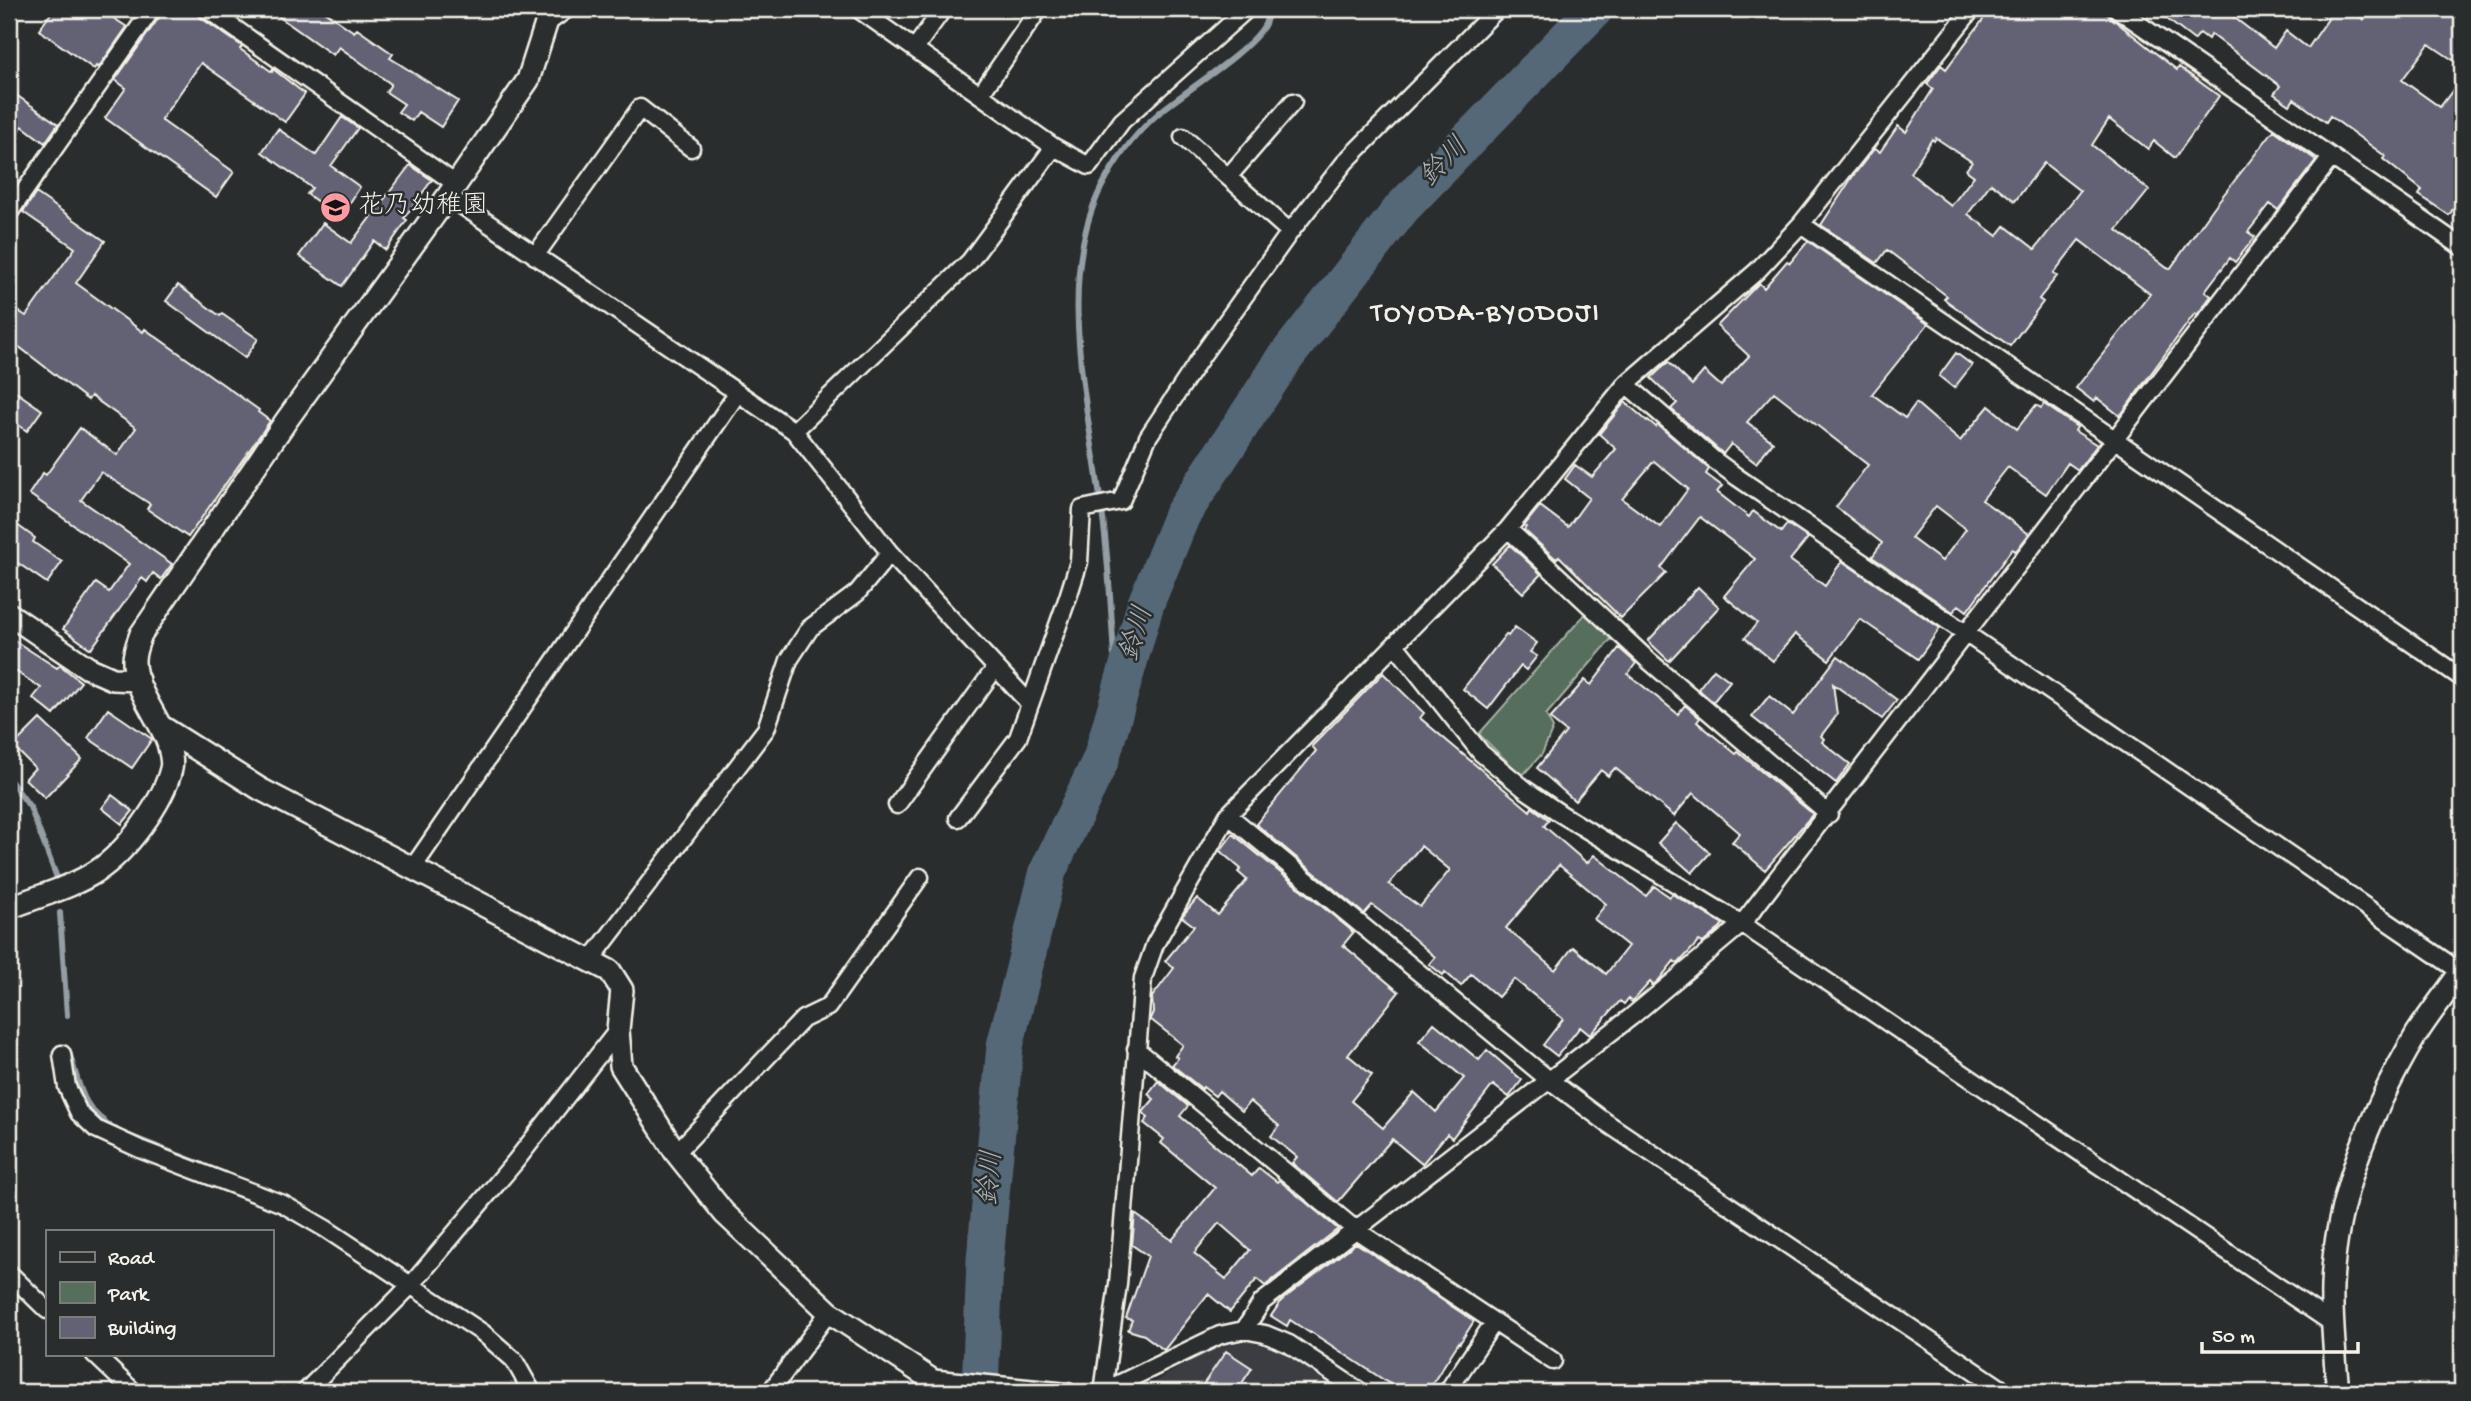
<svg xmlns="http://www.w3.org/2000/svg" width="2471" height="1401" font-family="'Gochi Hand','Klee One',sans-serif">
  <style>
    .built { fill: #3b3d43 }
    .green { fill: #566e5c; stroke: #a5b0a2; stroke-width: 2 }
    .lines { fill: none; stroke-linecap: round; stroke-linejoin: round }
    .stream { stroke: #949ea4; stroke-width: 6 }
    .river { stroke: #546777; stroke-width: 37 }
    .building { fill: #636274; stroke: #f4f1e8; stroke-width: 2; fill-rule: evenodd }
    .minor-casing { stroke: #f4f1e8; stroke-width: 21 }
    .tertiary-casing { stroke: #f4f1e8; stroke-width: 26 }
    .minor { stroke: #2a2d2e; stroke-width: 16 }
    .tertiary { stroke: #2a2d2e; stroke-width: 21 }
    .labels { text-anchor: middle; dominant-baseline: central; stroke-width: 5; stroke-linejoin: round; paint-order: stroke }
    .poi-label { font-size: 26px; fill: #f4f1e8; stroke: #2a2d2e; text-anchor: start }
    .water-label { font-size: 28px; font-style: italic; fill: #acb3b5; stroke: #2a2d2e }
    .neighbourhood-label { font-size: 28px; letter-spacing: 2px; fill: #f4f1e8; stroke: #2a2d2e }
  </style>
  <rect width="100%" height="100%" fill="#2a2d2e"/>
  <filter id="ink" filterUnits="userSpaceOnUse"><feTurbulence type="fractalNoise" baseFrequency=".0143" numOctaves="2"/><feDisplacementMap in="SourceGraphic" scale="14" xChannelSelector="R" yChannelSelector="G"/><feConvolveMatrix kernelMatrix="1 2 1 2 8 2 1 2 1" color-interpolation-filters="sRGB"/></filter>
  <g filter="url(#ink)">
    <!-- built -->
    <path class="built" d="M1246,1341l38,10 60,41h-206l72,-43z"/>
    <!-- green -->
    <path class="green" d="M1586,613l27,24 -67,78 7,13 -11,26 -20,22 -43,-42z"/>
    <g class="lines">
      <!-- stream -->
      <path class="stream" d="M1117,705c-4,-57 -6,-113 -12,-169 -11,-109 -57,-259 2,-359 13,-23 32,-47 53,-65 25,-21 92,-62 105,-88 2,-5 3,-10 5,-15
        M9,779l21,28 27,71
        M60,913l7,102
        M70,1055c11,36 12,55 47,75
        M127,1135l74,29"/>
      <!-- river -->
      <path class="river" d="M980,1392l5,-133 20,-213 43,-175 53,-112 45,-156 36,-88 103,-157 117,-150 193,-199"/>
    </g>
    <!-- building -->
    <path class="building" d="M54,9h46l27,18 -29,41 -2,-2 -2,3 -55,-39z
      M165,9h28l8,9 41,28 -2,3 32,23 1,-3 32,25 -20,28 -84,-59 -40,57 73,52 -18,25 -111,-79 21,-30 -11,-8z
      M268,9h53l33,23 3,-3 36,25 -3,4 68,43 -17,26 -23,-15 -6,9 -14,-9 6,-8 -18,-12 5,-8 -52,-37 -6,8z
      M1991,9h109l77,61 2,-3 40,29 -44,62 -21,-17 -6,8 -39,-30 -17,26 57,45 -32,40 50,38 3,1 44,-62 60,-77 42,30 -38,50 -8,-6 -22,28 7,5 -20,25 -5,-4 -25,33 6,5 -14,19 -2,-2 -75,103 -23,-18 -3,4 -18,-14 74,-94 -71,-54 -26,34 4,2 -18,23 4,3 -33,44 -66,-47 3,-3 -60,-46 -10,13 -56,-38 32,-49 21,-27 6,3 18,-26 8,6 27,-43 -6,-5 14,-19 5,4zM1936,138l36,24 -6,8 8,6 -23,30 -41,-33 22,-34 2,2zM2044,163l36,28 -45,58 -30,-23 -8,10 -29,-22 23,-31 24,18z
      M2154,9h69l51,39 12,-17 22,17 20,-29 -14,-10h35l15,11 9,-11h89v57l-33,-22 -27,36 38,27 22,-29v117l-13,20 -30,-20 3,-5 -39,-31 2,-3 -55,-40 -4,6 -32,-23 -4,6 -16,-11 6,-8 -69,-52 -3,5 -8,-6 -6,7z
      M9,90l49,34 -13,19 -23,-17 -13,18z
      M342,117l16,11 -27,38 29,21 -20,31 -33,-24 5,-6 -50,-36 16,-23 38,26z
      M410,165l22,15 -28,38 3,2 -21,30 -12,-9 -32,45 -43,-30 24,-33 28,20z
      M36,193l69,48 -29,42 67,49 2,-3 114,81 -1,2 12,9 -82,116 -41,-28 3,-5 -49,-32 -20,28 91,64 -11,15 -8,-6 -6,9 -5,-4 -51,71 -28,-20 33,-46 13,9 20,-28 -100,-70 14,-21 3,2 34,-47 37,27 19,-27 -45,-32 -3,4 -79,-61v-34l17,11 49,-68 -52,-36z
      M1808,241l120,83 -56,70 33,24 11,-15 44,38 29,-35 28,23 19,-24 5,3 3,-4 33,23 -2,4 22,14 -19,25 -10,-7 -22,31 -38,-27 -26,33 47,34 -13,17 -4,-2 -45,62 -8,-6 -6,7 -81,-55 10,-14 -46,-36 32,-42 -94,-73 -27,30 26,20 -17,21 -25,-19 -8,10 -2,-2 -50,-43 6,-6 -26,-25 17,-16 24,23 12,-14 17,15 28,-30 -32,-30 42,-43 5,5 23,-27 3,2zM1936,506l30,23 -24,32 -31,-23z
      M178,285l42,31 2,-2 36,25 -13,19 -79,-57z
      M1956,353l16,12 -18,23 -15,-12z
      M9,387l33,23 -15,21 -18,-13z
      M1625,402l22,19 1,-1 8,7 2,-2 51,44 -3,5 16,12 -5,6 32,25 4,-6 28,21 6,-8 21,14 -18,22 35,26 17,-25 98,67 -22,31 -58,-40 -31,41 -34,-26 -22,27 -28,-23 12,-15 -33,-27 31,-37 -55,-42 -39,51 5,5 -45,45 -62,-62 -3,3 -32,-29 2,-3 -2,-1 16,-20 28,21 21,-29 -24,-19 10,-14 17,12 24,-28 -17,-15zM1654,461l34,28 -28,38 -38,-28z
      M9,519l26,19 -2,4 29,20 -15,21 -38,-26z
      M1510,545l31,29 -18,19 -31,-29z
      M1698,587l21,20 -50,54 -21,-20z
      M1515,627l22,16 -7,9 7,4 -11,14 -5,-4 -33,43 -25,-20 43,-55 2,2z
      M9,637l48,31 3,-3 21,17 -27,33 -21,-17 8,-10 -32,-21z
      M1619,648l17,15 -8,11 50,40 7,-9 15,13 -3,4 39,32 2,-2 75,62 -48,56 -33,-28 8,-9 -47,-40 -19,23 -59,-48 -7,8 -7,-6 -26,31 -38,-33 29,-36 -16,-13 35,-39 6,5z
      M1838,656l59,44 -15,19 -49,-35 4,31 -16,21 3,3 -2,3 28,22 -14,19 -84,-66 17,-21 24,19z
      M1714,669l16,12 -17,21 -15,-13z
      M1383,673l41,40 -4,5 110,93 2,-4 17,13 -5,6 43,37 7,-8 52,41 8,-10 16,11 2,-3 51,30 -5,6 -15,13 -4,-2 -21,23 -4,-3 -16,20 -5,4 -3,-3 -18,20 -4,-3 -4,5 -4,-3 -30,34 -10,-8 -23,29 -14,-11 20,-26 -49,-40 -16,18 -27,-23 -10,12 -16,-14 -2,3 -14,-11 6,-7 -37,-32 -26,-20 -8,9 -108,-90 60,-73 -4,-5zM1421,846l29,24 -30,37 -31,-23zM1559,865l47,39 -12,15 34,27 -22,28 -33,-27 -18,23 -49,-42z
      M108,709l44,30 -20,29 -44,-30z
      M40,719l42,40 -37,39 -20,-19 10,-11 -22,-22z
      M112,795l21,16 -11,13 -20,-16z
      M1676,823l34,30 -18,20 -34,-30z
      M1233,834l118,96 2,3 -10,12 56,47 -51,63 24,20 -21,26 32,27 31,-36 22,20 28,-34 -45,-37 15,-18 45,37 8,-10 35,30 -13,17 -16,-12 -41,53 -5,-4 -25,30 -30,-25 -54,63 -46,-39 5,-6 -26,-21 8,-10 -29,-25 -8,10 -23,-20 -4,5 -12,-9 -1,2 -30,-24 6,-7 -3,-2 8,-11 -33,-26 3,-7 -1,-15 22,-29 -9,-7 29,-35 -12,-9 1,-2 14,-17 21,17 29,-35 -9,-8 3,-3 -21,-18z
      M1158,1081l30,25 -8,10 72,60 7,-8 18,14 2,-2 59,49 -73,57 -8,-7 -27,33 -22,-18 -44,56 -20,-15 -16,-5 4,-10 -6,-2 22,-62 -16,-11 3,-31 37,26 43,-52 -54,-45 3,-4 -20,-16 4,-5 -5,-6 11,-13 -6,-5zM1219,1223l31,27 -24,29 -32,-26z
      M1356,1243l118,78 -14,22 -1,-1 -32,50h-25l-91,-60 -1,1 -20,-13 -3,6 -16,-10 11,-16z
      M1226,1351l26,17 -16,24h-38z"/>
    <g class="lines">
      <defs>
        <path id="minor" d="M207,9l249,175
          M858,9l196,138 35,19 33,-45 125,-112
          M2117,9l345,238
          M546,24l21,-15
          M915,48l28,-39
          M980,95l59,-86
          M1183,137l107,95
          M1228,177l65,-75
          M448,196l346,235 96,122 140,151
          M9,213l143,-204
          M1801,224l661,454
          M535,256l105,-148 51,40
          M1626,384l88,76 23,17 724,495
          M794,431l176,-170 84,-114
          M1508,529l140,131 181,154
          M1396,646l85,107 45,37 35,24 181,110 590,399
          M897,805l99,-138
          M1228,815l320,264 59,44 399,269
          M958,818l60,-80 50,-141 11,-35 3,-53 39,-8 27,-64 55,-83 87,-122 56,-71 151,-152
          M412,869l325,-475
          M590,961l176,-232 23,-69 21,-32 47,-35 33,-40
          M1136,1049l220,181 197,131
          M62,1054l5,33 12,26 17,16 46,21 141,54 43,25 157,104 31,27 18,32
          M676,1153l127,-134 25,-12 92,-130
          M9,1273l38,37
          M1244,1330l18,-28 369,-285 111,-93 589,-766
          M94,1354l40,38
          M929,1378l139,14
          M305,1392l107,-108 103,-122 103,-132
          M770,1392l59,-80
          M1102,1392l118,-57 24,-5 21,4 24,10 72,48
          M1103,1392l15,-108 25,-306 12,-34 73,-129 280,-286 118,-145 131,-113 44,-47 171,-215
          M1447,1392l47,-70"/>
        <path id="tertiary" d="M9,614l79,54 25,11 25,1
          M162,727l98,62 350,182 12,19 -4,40 3,36 55,87 48,60 105,99 100,66
          M9,908c29,-12 62,-20 88,-37 29,-19 66,-68 74,-102 2,-7 -1,-18 -3,-26 -9,-25 -35,-56 -34,-83 0,-8 4,-18 7,-26l145,-213 162,-225 80,-116 18,-56v-15
          M2338,1392c-3,-35 -7,-71 -6,-106 3,-90 39,-175 84,-251 14,-22 31,-43 46,-65"/>
      </defs>
      <!-- minor casing -->
      <use href="#minor" class="minor-casing"/>
      <!-- tertiary casing -->
      <use href="#tertiary" class="tertiary-casing"/>
      <!-- minor -->
      <use href="#minor" class="minor"/>
      <!-- tertiary -->
      <use href="#tertiary" class="tertiary"/>
    </g>
  </g>
  <!-- icons -->
  <defs>
    <symbol id="school-disc" viewBox="-11 -11 22 22"><circle r="9.5" fill="#ff9aa2" stroke="#2a2d2e"/><path d="M0-5L7-2L0 1L-7-2ZM-4 1L0 2.5L4 1V4Q0 6-4 4Z" fill="#111"/></symbol>
  </defs>
  <g fill-rule="evenodd">
    <use href="#school-disc" x="318" y="190" width="35" height="35"/>
  </g>
  <g class="labels">
    <!-- poi labels -->
    <g class="poi-label">
      <text x="358" y="207">花乃幼稚園</text>
    </g>
    <!-- water labels -->
    <g class="water-label">
      <text transform="translate(1445 163) rotate(-46)">鈴川</text>
      <text transform="translate(1138 634) rotate(-73)">鈴川</text>
      <text transform="translate(992 1178) rotate(-85)">鈴川</text>
    </g>
    <!-- neighbourhood labels -->
    <g class="neighbourhood-label">
      <text x="1486" y="314">TOYODA-BYODOJI</text>
    </g>
  </g>
  <!-- margin -->
  <rect width="2471" height="1401" fill="none" stroke="#2a2d2e" stroke-width="35"/>
  <rect x="18" y="18" width="2436" height="1366" fill="none" stroke="#f4f1e8" stroke-width="2.5" filter="url(#ink)"/>
  <!-- legend -->
  <rect x="46" y="1230" width="228" height="126" fill="#2a2d2e" stroke="#7b7b78" stroke-width="2"/>
  <rect x="60" y="1252" width="35" height="10" fill="#2a2d2e" stroke="#7b7b78" stroke-width="2"/>
  <text x="108" y="1264" font-size="21" fill="#f4f1e8">Road</text>
  <rect x="60" y="1282" width="35" height="21" fill="#566e5c" stroke="#7b7b78" stroke-width="2"/>
  <text x="108" y="1300" font-size="21" fill="#f4f1e8">Park</text>
  <rect x="60" y="1317" width="35" height="21" fill="#636274" stroke="#7b7b78" stroke-width="2"/>
  <text x="108" y="1334" font-size="21" fill="#f4f1e8">Building</text>
  <!-- scale -->
  <path d="M2202 1342v10h156v-10" fill="none" stroke="#f4f1e8" stroke-width="3.5"/>
  <text x="2212" y="1342" font-size="21" fill="#f4f1e8" stroke="#2a2d2e" stroke-width="5" paint-order="stroke">50 m</text>
</svg>
